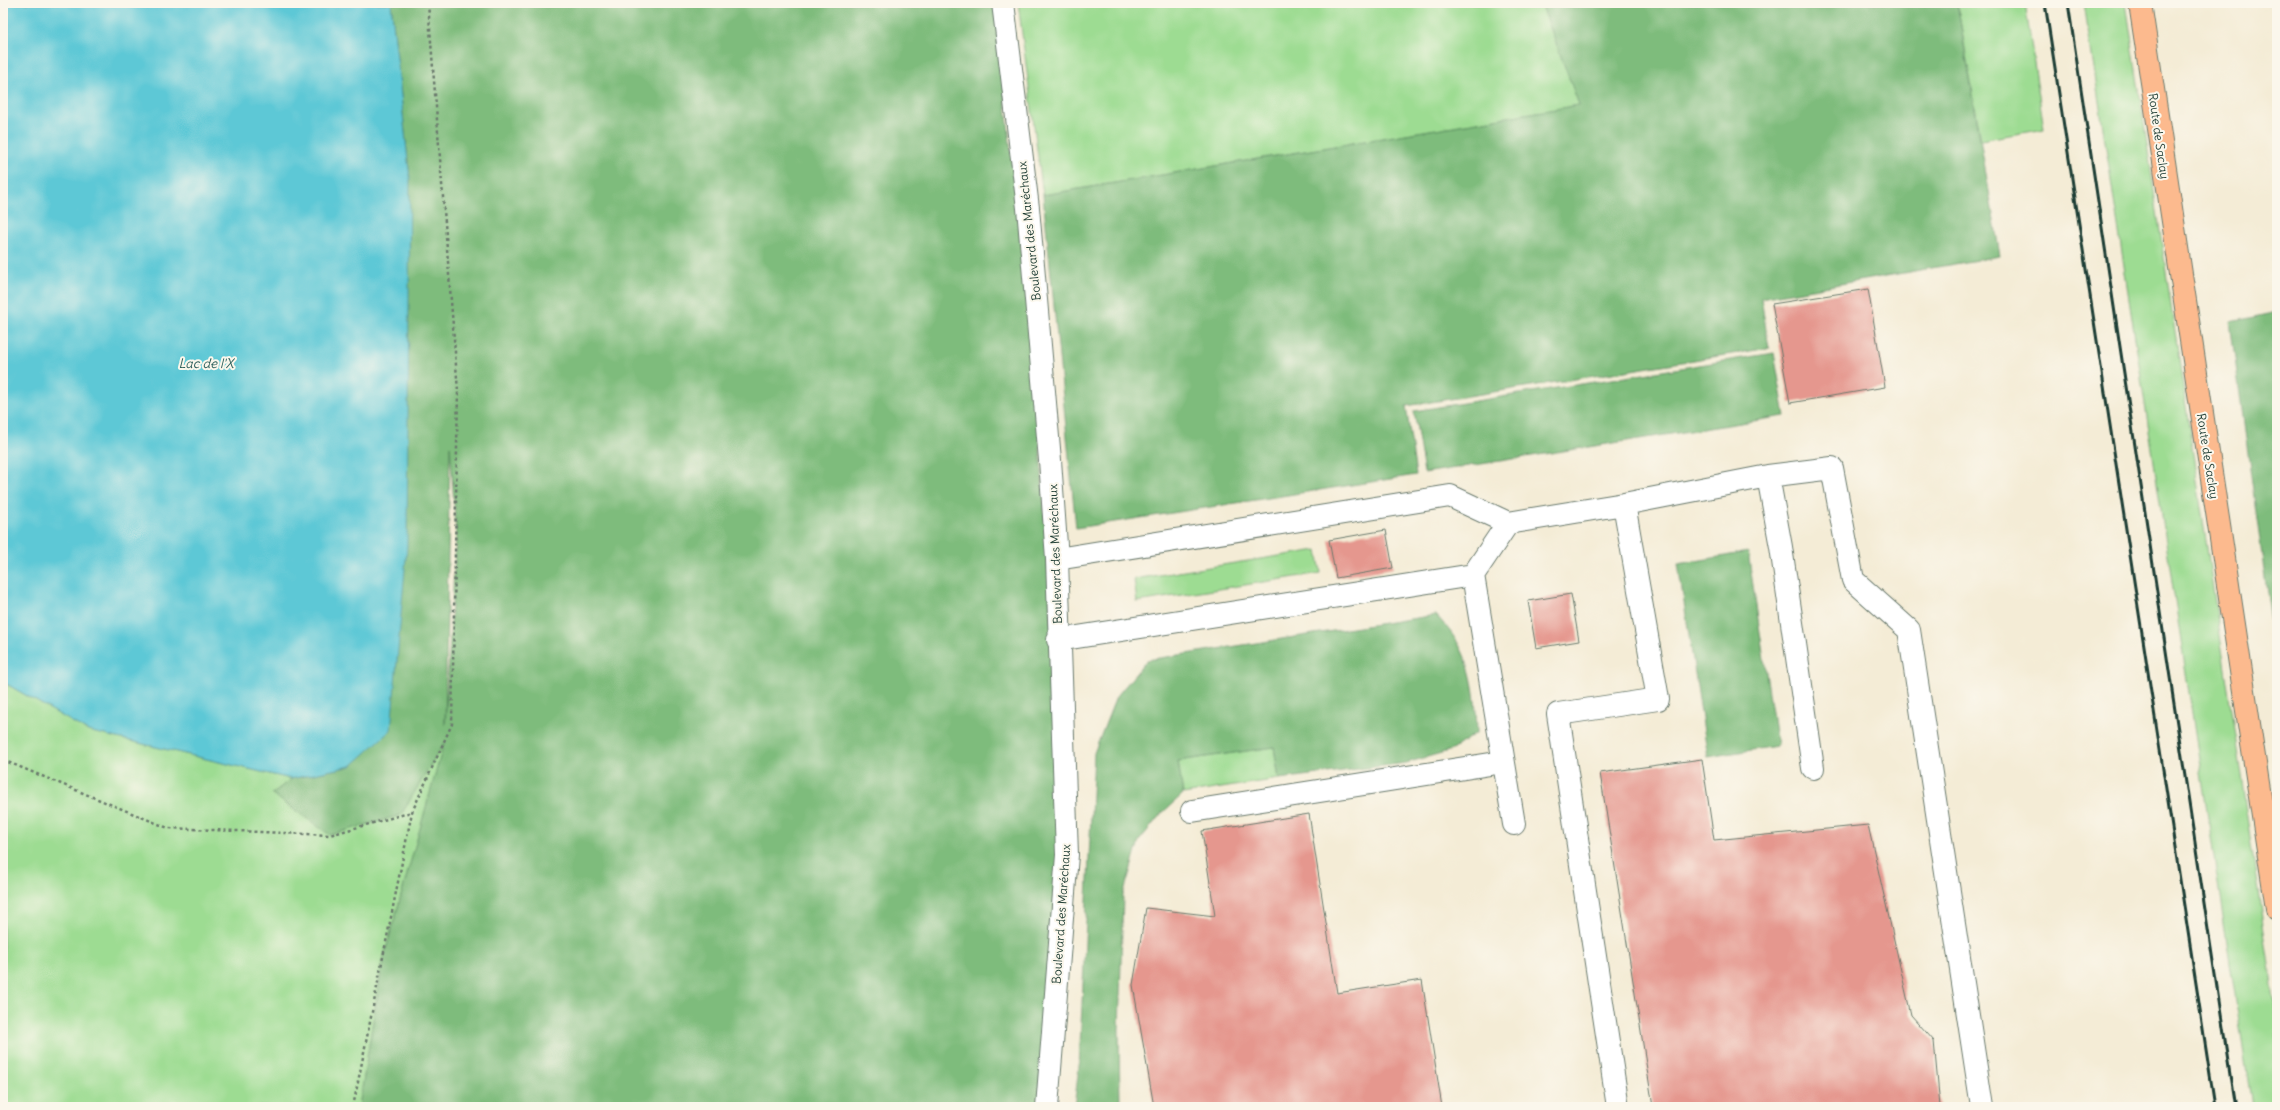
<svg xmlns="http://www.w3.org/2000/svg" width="2280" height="1110" font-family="Delius,sans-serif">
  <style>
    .green { fill: #9ddc92; stroke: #5e8c63 }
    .forest { fill: #7ebc7c; stroke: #4e7c58; fill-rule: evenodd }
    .water { fill: #5dc8d6; stroke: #3e8285 }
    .building { fill: #e5978e }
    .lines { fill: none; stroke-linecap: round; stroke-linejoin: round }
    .minor-casing { stroke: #6a7a6d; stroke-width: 24 }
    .major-casing { stroke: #6a7a6d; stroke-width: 24 }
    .path { stroke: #6a7a6d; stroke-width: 2.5; stroke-dasharray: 3 3; stroke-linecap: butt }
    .minor { stroke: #fff; stroke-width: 22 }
    .major { stroke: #fcba8e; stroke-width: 22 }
    .rail { stroke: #1f3d34; stroke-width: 3 }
    .labels { text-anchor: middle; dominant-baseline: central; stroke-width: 4; stroke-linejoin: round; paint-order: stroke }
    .street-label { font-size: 12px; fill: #1f3d34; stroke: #fbf7ec }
    .water-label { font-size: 13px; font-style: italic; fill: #2e605c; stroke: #fbf7ec }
  </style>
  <rect width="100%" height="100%" fill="#fbf7ec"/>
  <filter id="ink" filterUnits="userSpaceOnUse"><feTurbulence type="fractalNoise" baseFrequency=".025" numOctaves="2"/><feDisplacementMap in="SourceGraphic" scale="8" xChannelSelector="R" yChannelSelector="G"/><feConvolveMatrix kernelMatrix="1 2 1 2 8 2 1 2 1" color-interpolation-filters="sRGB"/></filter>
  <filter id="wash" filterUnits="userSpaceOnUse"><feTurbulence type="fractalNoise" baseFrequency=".012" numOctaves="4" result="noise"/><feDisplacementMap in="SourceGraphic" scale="16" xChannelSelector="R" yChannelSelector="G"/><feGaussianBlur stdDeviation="0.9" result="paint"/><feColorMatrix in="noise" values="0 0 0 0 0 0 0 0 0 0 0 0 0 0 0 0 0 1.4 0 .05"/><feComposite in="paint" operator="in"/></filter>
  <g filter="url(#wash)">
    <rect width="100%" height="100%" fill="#f4ecd6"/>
    <!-- green -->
    <path class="green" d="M1018,3h523l39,102 -537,90z
      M1957,3h68l19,126 -63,11z
      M2084,3h42l151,1016v88h-25z
      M1317,550l4,23 -184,29 -3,-23z
      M3,682l85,49 203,48 -19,15 173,-53 -62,219 -24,147h-356z
      M1274,747l5,32 -96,15 -5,-33z"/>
    <!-- forest -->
    <path class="forest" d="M391,3h604l41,381 31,471 -27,252h-681l24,-147 61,-217 -43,72 -71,20 -58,-41 19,-15 60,-13 58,-596zM450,446l6,89 -11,190z
      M1541,3h416l43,253 -239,42 8,50 -363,58 10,69 -340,53 -33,-333 536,-90z
      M2277,312v353l-47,-343z
      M1774,353l11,63 -361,57 -10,-62z
      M1748,552l29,194 -69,11 -30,-193z
      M1436,615c6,7 13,14 18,22 19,27 22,63 23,95l-25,18 -46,13 -127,16 -5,-32 -96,14 5,33 -22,20 -22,27 -16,54 -4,135 1,77h-46l5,-40 15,-314 22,-56 31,-37z"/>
    <!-- water -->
    <path class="water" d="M3,3h388l19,176 -3,367 -16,184 -40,36 -60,13 -203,-48 -85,-49z"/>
    <g id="blocks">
      <!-- building -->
      <path class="building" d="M1868,289l17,98 -95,16 -18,-99z
        M1386,530l7,38 -57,10 -7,-38z
        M1571,594l8,47 -43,7 -8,-47z
        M1702,759l12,81 154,-15 43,190 23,26 6,66h-287l-53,-334z
        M1309,814l28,179 85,-13 20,127h-288l-21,-122 13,-77 69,8 -13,-85z"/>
    </g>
  </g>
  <g filter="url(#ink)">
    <use href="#blocks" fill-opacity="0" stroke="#6a7a6d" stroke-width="1"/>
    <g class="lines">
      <defs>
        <path id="minor" d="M1003,3l25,205 22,252 7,99 10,296 -20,252
          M1768,476l13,71 32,221
          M1057,559l393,-63 58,27
          M1473,575l41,249
          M1058,640l415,-65 35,-52 116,-19 144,-28 64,-8 21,112 56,50 73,477
          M1192,811l311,-49
          M1618,1107l-60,-393 100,-15 -34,-195"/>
        <path id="major" d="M2140,3l137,906"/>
      </defs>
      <!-- minor casing -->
      <use href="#minor" class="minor-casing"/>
      <!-- major casing -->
      <use href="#major" class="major-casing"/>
      <!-- path -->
      <path class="path" d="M3,760l165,68 162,7 82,-23
        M353,1107l59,-295 40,-88 6,-333 -30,-388"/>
      <!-- minor -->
      <use href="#minor" class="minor"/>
      <!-- major -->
      <use href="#major" class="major"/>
      <!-- rail -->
      <path class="rail" d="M2045,3l170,1104
        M2068,3l167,1104"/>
    </g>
  </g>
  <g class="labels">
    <!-- street labels -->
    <g class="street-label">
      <text transform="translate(2159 136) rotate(82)">Route de Saclay</text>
      <text transform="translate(1029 231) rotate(-96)">Boulevard des Maréchaux</text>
      <text transform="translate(2208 456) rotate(81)">Route de Saclay</text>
      <text transform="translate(1055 554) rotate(-92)">Boulevard des Maréchaux</text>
      <text transform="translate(1061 914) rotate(-86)">Boulevard des Maréchaux</text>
    </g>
    <!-- water labels -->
    <g class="water-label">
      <text x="206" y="363">Lac de l'X</text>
    </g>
  </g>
  <!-- margin -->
  <rect width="2280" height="1110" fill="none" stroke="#fbf7ec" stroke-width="16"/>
</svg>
